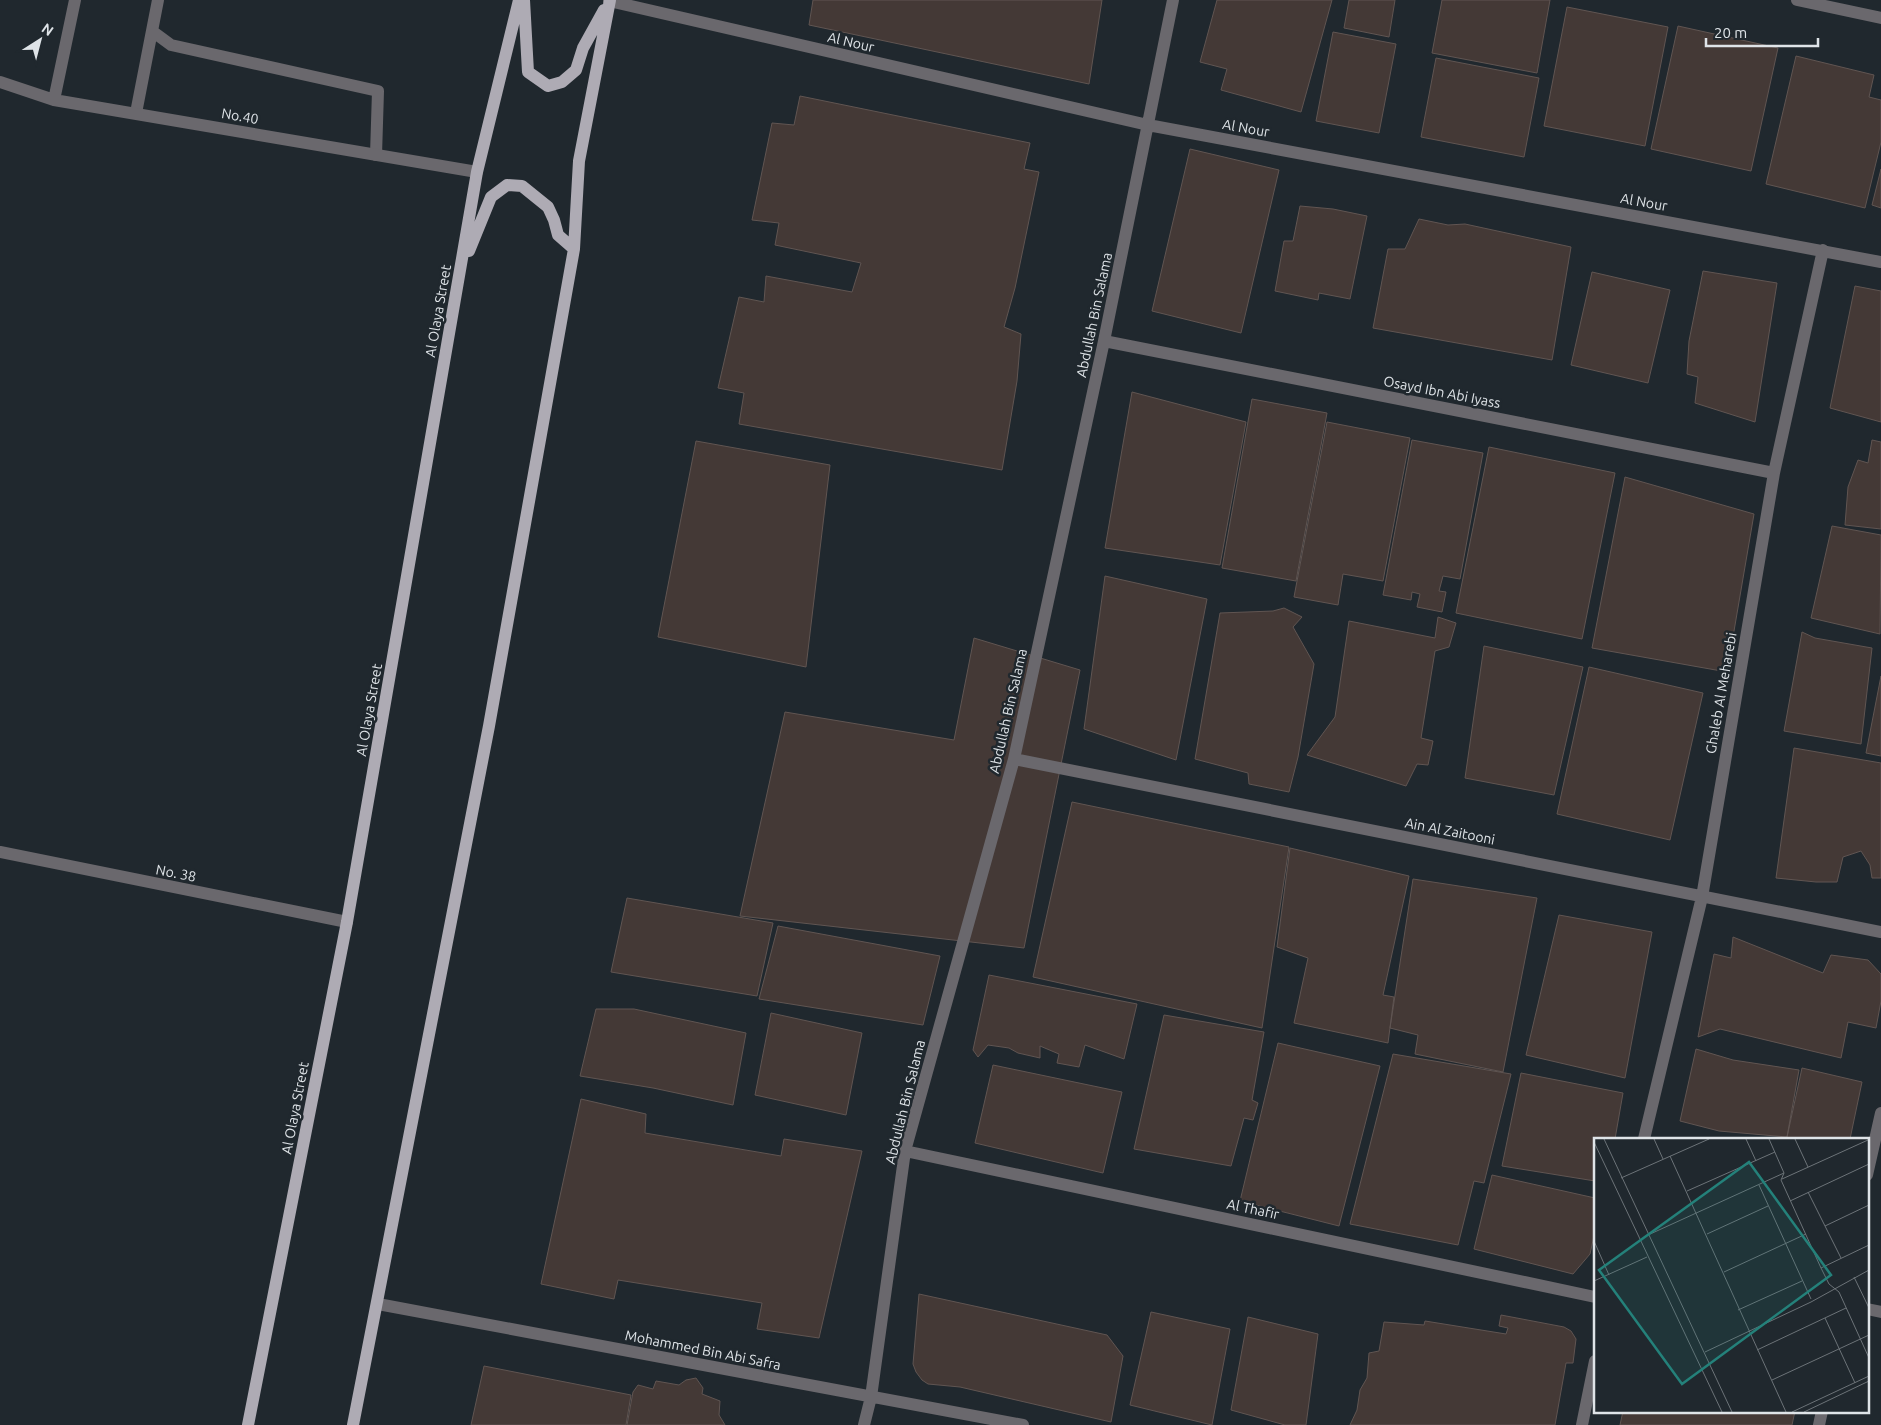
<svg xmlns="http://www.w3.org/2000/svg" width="1881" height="1425" font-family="Ubuntu,sans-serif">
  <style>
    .building { fill: #443936; stroke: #605552 }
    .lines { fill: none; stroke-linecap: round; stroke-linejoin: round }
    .lane { stroke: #6a686d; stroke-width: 12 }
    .street { stroke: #6a686d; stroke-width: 12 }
    .primary { stroke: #aeabb4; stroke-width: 12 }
    .labels { text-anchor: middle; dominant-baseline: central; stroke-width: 5; stroke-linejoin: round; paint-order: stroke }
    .street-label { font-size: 14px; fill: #dfe4e8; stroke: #20282e }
    .inset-road { fill: none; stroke: #6c7378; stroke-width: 1 }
    .view { fill: #24817a; fill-opacity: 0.15; stroke: #24817a; stroke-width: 2.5 }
    .inset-edge { fill: none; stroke: #dfe4e8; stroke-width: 2.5 }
  </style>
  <rect width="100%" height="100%" fill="#20282e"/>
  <!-- building -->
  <path class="building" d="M813,0h289l-13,84 -280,-59z
    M1217,0h115l-31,112 -80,-22 6,-21 -27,-7z
    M1349,0h46l-6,37 -45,-9z
    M1442,0h108l-13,73 -105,-20z
    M1567,7l101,20 -23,119 -101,-20z
    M1678,26l100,22 -27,123 -100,-22z
    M1333,32l63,12 -17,89 -63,-12z
    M1796,56l78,19 -5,22 12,3v42l-16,66 -99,-24z
    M1436,58l103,20 -15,79 -103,-20z
    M800,96l230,47 -6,26 15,3 -24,116 -11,39 17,7 -4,47 -15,89 -263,-46 5,-31 -26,-5 21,-91 25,5 2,-26 86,16 9,-29 -86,-18 4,-22 -27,-3 20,-97 22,2z
    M1190,149l89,21 -38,163 -89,-22z
    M1881,169v39l-9,-3z
    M1300,206l33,3 34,7 -17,83 -31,-6 -1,7 -43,-9 9,-50h9z
    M1419,219l29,6 17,-1 106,23 -19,113 -179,-32 15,-79h17z
    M1703,271l74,12 -22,139 -60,-19 3,-26 -11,-3 2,-33z
    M1592,272l78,18 -22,93 -77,-18z
    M1855,286l26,5v131l-51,-14z
    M1132,392l114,30 -26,143 -115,-17z
    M1252,399l75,14 -31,168 -74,-13z
    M1327,422l83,16 -27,143 -40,-7 -5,31 -44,-8z
    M1412,440l71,13 -23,126 -17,-3 -4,15 7,1 -4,20 -25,-5 3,-13 -8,-2 -1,8 -28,-5z
    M1872,440l9,2v87l-36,-4 3,-38 10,-27 10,3z
    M696,441l134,24 -24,202 -148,-30z
    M1489,447l126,26 -33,166 -126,-26z
    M1625,477l129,37 -27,158 -135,-24z
    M1832,526l49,9 -1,99 -69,-16z
    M1105,576l102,23 -31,161 -92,-31z
    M1284,608l18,9 -9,10 21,37 -16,93 -9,35 -40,-8 -1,-11 -53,-14 25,-146 53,-2z
    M1438,617l18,6 -7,24 -14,4 -14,87 12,3 -5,24 -11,-1 -11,22 -99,-31 28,-38 14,-96 86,17z
    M1802,632l13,6 57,10 -11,96 -77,-13z
    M974,638l106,32 -56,278 -284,-32 45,-204 169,28z
    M1484,646l99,21 -29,128 -89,-17z
    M1589,667l114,26 -33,147 -113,-26z
    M1881,676v80l-15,-3z
    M1794,748l87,15v115h-9l-2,-13 -9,-14 -18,6 -6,25h-21l-40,-4z
    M1072,802l217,45 -27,181 -229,-51z
    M1290,848l119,28 -26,119 11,2 -6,46 -94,-20 14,-65 -31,-11z
    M1413,879l124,19 -34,174 -88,-18 3,-19 -28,-7z
    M627,898l146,25 -16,73 -146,-24z
    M1559,915l93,17 -27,146 -99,-23z
    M778,926l162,30 -17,69 -164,-26z
    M1733,937l90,36 8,-18 37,5 13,14v27l-5,27 -28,-6 -7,36 -121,-29 -22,8 16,-83 17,4z
    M989,975l148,29 -13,55 -39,-14 -6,22 -22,-4 2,-9 -19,-8v12l-22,-5 -9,-5 -21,-3 -10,12 -5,-7z
    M596,1009h38l112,24 -13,72 -80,-17 -73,-12z
    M771,1013l91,20 -16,82 -91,-20z
    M1164,1015l100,17 -12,68 6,3 -5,17 -9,-2 -13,48 -97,-17z
    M1278,1043l102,23 -41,160 -99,-25z
    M1696,1049l37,11 66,10 -12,67 -68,-6 -39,-10z
    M1393,1054l118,20 -27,109 -10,-2 -16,64 -108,-21z
    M993,1065l129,27 -19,81 -128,-30z
    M1802,1068l60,14 -12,57h-71l8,-2z
    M1521,1073l102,20 -8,46h-20v42l-93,-15z
    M581,1099l65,15 -1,19 136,23 3,-17 78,12 -43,187 -62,-9 5,-26 -144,-23 -4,19 -73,-15z
    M1492,1175l103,23v33l-5,23 -17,20 -99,-25z
    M919,1294l188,41 16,21 -12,66 -151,-35 -32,-3 -6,-4 -6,-8 -3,-8z
    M1151,1312l79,17 -18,96 -82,-20z
    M1501,1315l63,12 7,4 5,8 -3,24h-7l-11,62h-205l7,-15 3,-20 7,-12 2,-25 10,-2 5,-29 40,3 1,-4 81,13 2,-6 -9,-2z
    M1248,1317l70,17 -12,91h-21l-54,-15z
    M484,1366l147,29 -5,30h-155z
    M696,1378l7,10 -1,6 18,7 -1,14 6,10h-98l6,-33 5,-7 15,4 3,-8 23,4 7,-5z
    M1623,1411h172l-3,14h-172z"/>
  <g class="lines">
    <!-- lane -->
    <path class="lane" d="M152,31l19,14 207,46 -2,64
      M136,113l22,-113
      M0,852l347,70"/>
    <!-- street -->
    <path class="street" d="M1797,0l84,18
      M609,1l539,124 733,137
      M0,82l54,18 423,72
      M54,100l21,-100
      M1104,341l670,132
      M1014,759l867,173
      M1644,1139l58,-242 72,-424 49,-223
      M905,1151l690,146
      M1867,1175l14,-62
      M378,1304l645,121
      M1867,1309l14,3
      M864,1425l7,-28 34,-246 109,-392 90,-418 69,-341
      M1582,1425l13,-64
      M1819,1425l3,-14"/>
    <!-- primary -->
    <path class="primary" d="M524,0l4,72 20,14 14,-4 14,-12 7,-22 21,-38
      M469,251l22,-54 16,-12 15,1 26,21 6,13 4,15 16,14
      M248,1425l99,-503 130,-750 42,-172
      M353,1425l136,-699 85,-477 5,-88 31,-161"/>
  </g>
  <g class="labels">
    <!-- street labels -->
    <g class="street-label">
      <text transform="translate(851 42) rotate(13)">Al Nour</text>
      <text transform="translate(240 116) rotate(10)">No.40</text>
      <text transform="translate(1246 128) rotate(10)">Al Nour</text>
      <text transform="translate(1644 202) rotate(10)">Al Nour</text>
      <text transform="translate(438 311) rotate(-80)">Al Olaya Street</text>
      <text transform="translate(1094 315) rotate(-78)">Abdullah Bin Salama</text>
      <text transform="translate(1442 392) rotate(11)">Osayd Ibn Abi Iyass</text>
      <text transform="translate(1721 693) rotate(-80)">Ghaleb Al Meharebi</text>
      <text transform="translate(369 710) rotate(-80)">Al Olaya Street</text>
      <text transform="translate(1008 711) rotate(-77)">Abdullah Bin Salama</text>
      <text transform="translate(1450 831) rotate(11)">Ain Al Zaitooni</text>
      <text transform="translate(176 873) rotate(11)">No. 38</text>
      <text transform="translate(905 1102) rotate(-76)">Abdullah Bin Salama</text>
      <text transform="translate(295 1108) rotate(-79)">Al Olaya Street</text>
      <text transform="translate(1253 1209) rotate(12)">Al Thafir</text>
      <text transform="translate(703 1350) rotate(11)">Mohammed Bin Abi Safra</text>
    </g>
  </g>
  <!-- overview -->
  <g transform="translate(1594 1138)">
    <rect width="275" height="275" fill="#20282e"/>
    <path class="inset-road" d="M10,1l128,273M60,1l9,20M152,1l10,22M175,1l15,34 -3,7 40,88 8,16 10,8 30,66M201,1l13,28M0,4l128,270M76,18l116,256M27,40l88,-39M188,41l86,-39M165,47l52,114M93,53l88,-39M214,54l33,66M196,63l79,-37M231,88l44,-21M113,96l61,-28M54,97l136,-62M0,103l15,34M227,130l48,-23M130,134l82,-38M260,139l15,31M0,143l53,-24M144,172l64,-29M231,180l30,65M163,212l89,-42M111,214l106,-50 58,-32M178,242l97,-45M198,274l77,-36M210,274l65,-31"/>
    <path class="view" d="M155,24l82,113 -149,109 -83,-114z"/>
    <rect width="275" height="275" class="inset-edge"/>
  </g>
  <!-- north arrow -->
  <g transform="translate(40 40) rotate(36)" stroke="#20282e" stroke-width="4" paint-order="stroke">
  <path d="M0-4L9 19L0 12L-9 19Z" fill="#dfe4e8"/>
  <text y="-8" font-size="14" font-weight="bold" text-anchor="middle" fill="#dfe4e8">N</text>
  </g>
  <!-- scale -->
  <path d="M1706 38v8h112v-8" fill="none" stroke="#dfe4e8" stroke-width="2.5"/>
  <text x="1714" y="38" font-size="15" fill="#dfe4e8" stroke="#20282e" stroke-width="4" paint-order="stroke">20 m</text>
</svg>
